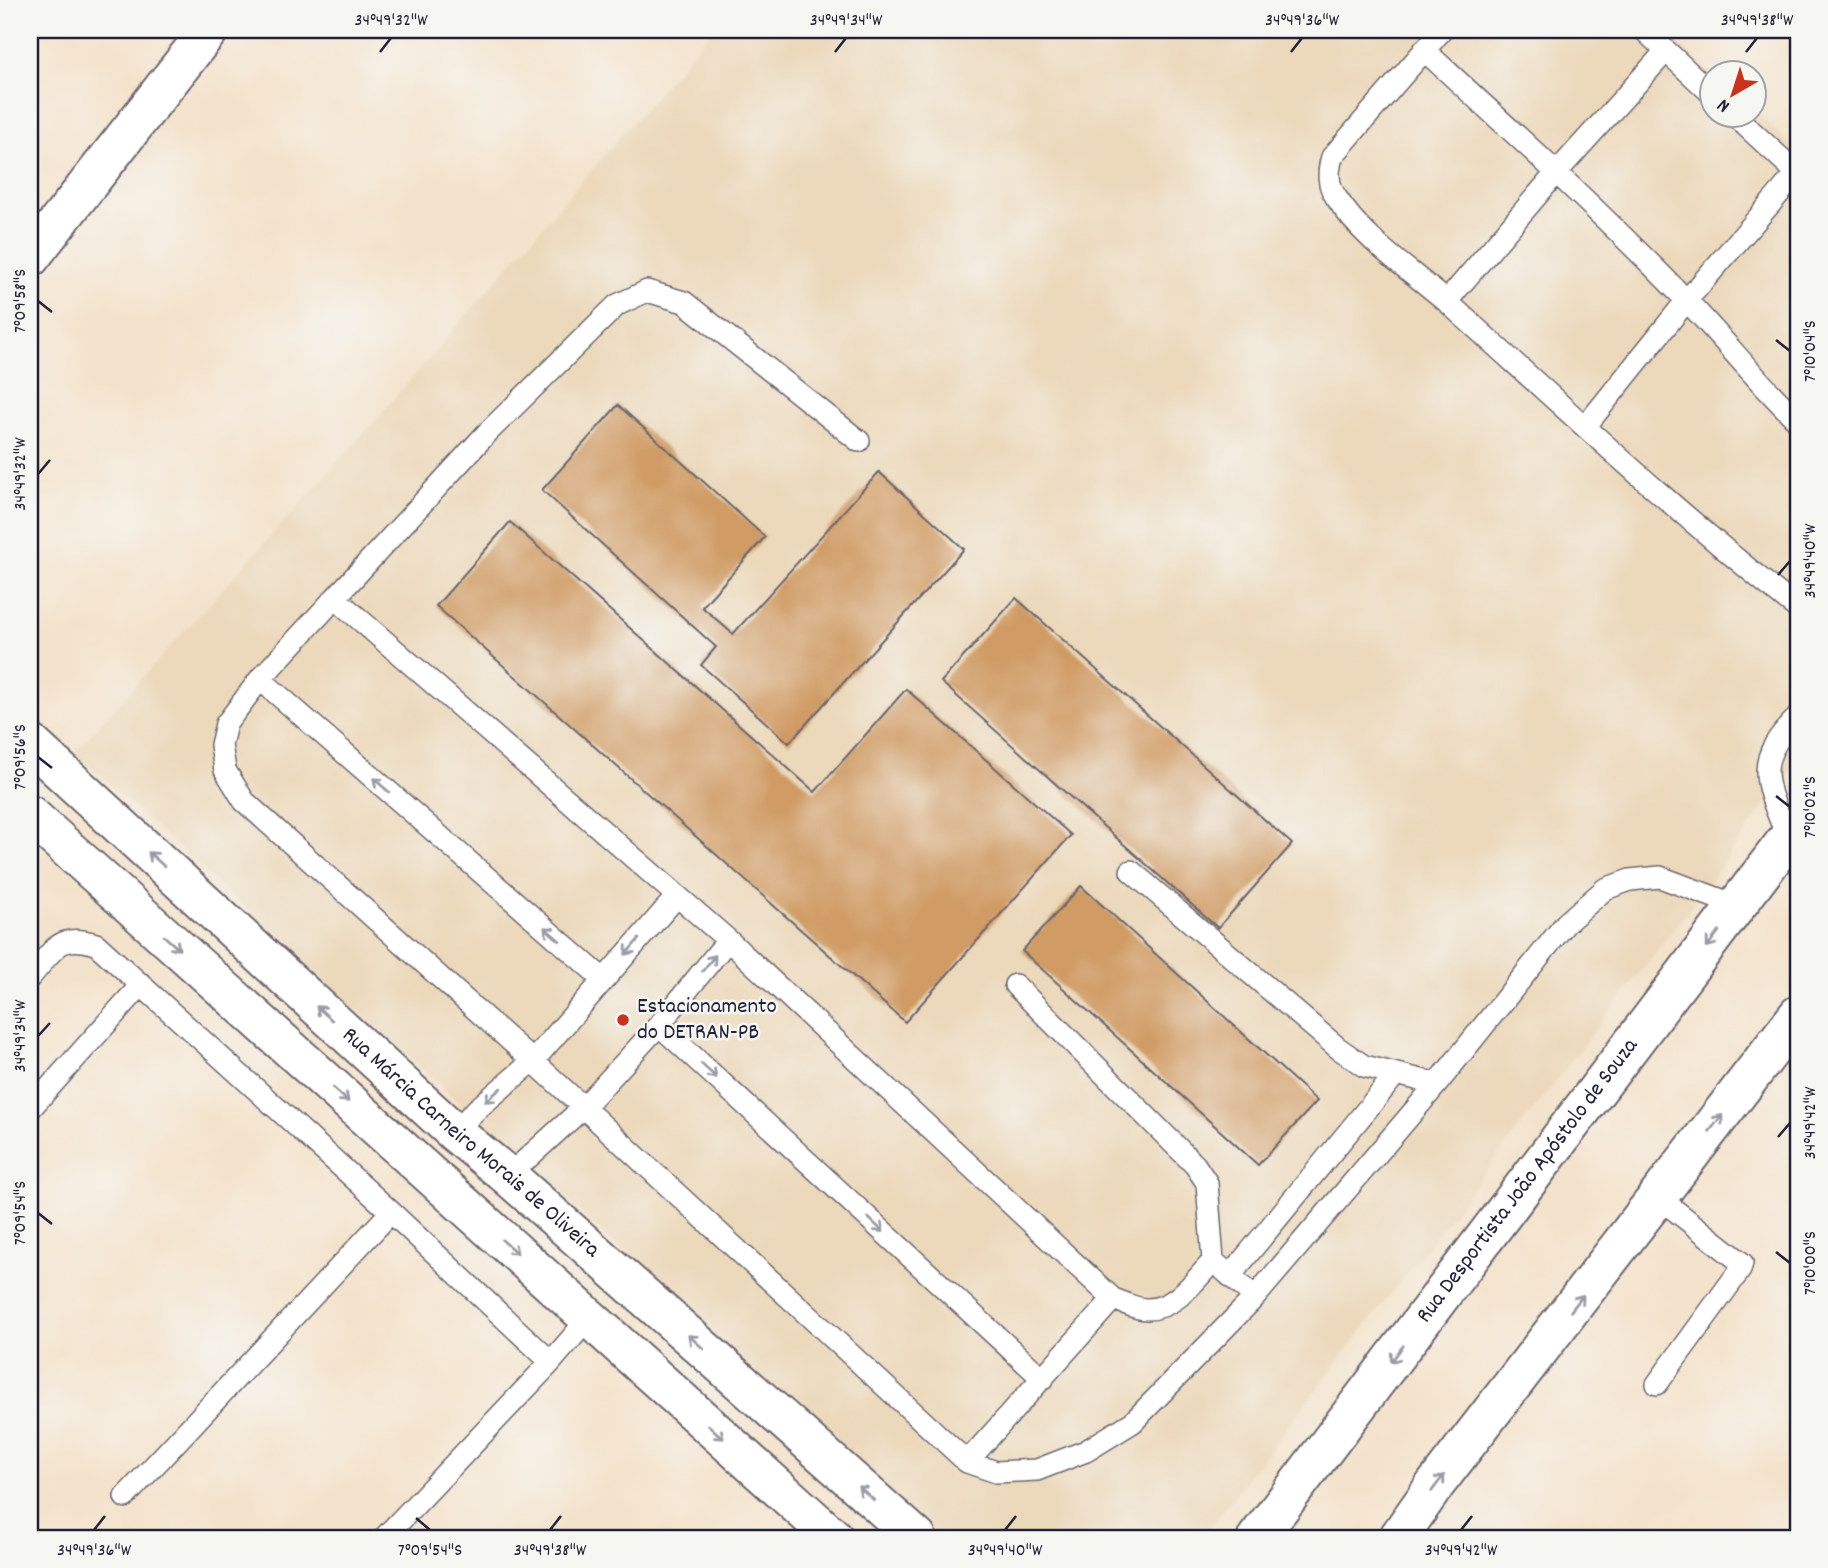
<svg xmlns="http://www.w3.org/2000/svg" width="1828" height="1568" font-family="Dekko,sans-serif">
  <style>
    .built { fill: #ecd8ba }
    .building { fill: #d09b65 }
    .lines { fill: none; stroke-linecap: round; stroke-linejoin: round }
    .service-casing { stroke: #6c666e; stroke-width: 24 }
    .minor-casing { stroke: #6c666e; stroke-width: 42 }
    .tertiary-casing { stroke: #6c666e; stroke-width: 42 }
    .service { stroke: #fff; stroke-width: 21 }
    .minor { stroke: #fff; stroke-width: 38 }
    .tertiary { stroke: #fff; stroke-width: 38 }
    .oneway { stroke: #9c9ca7 }
    .ticks { fill: none; stroke: #22223b; stroke-width: 2.5 }
    .poi-dot { fill: #c8321e; stroke: #f6f6f2; stroke-width: 2.5 }
    .labels { text-anchor: middle; dominant-baseline: central; stroke-width: 5; stroke-linejoin: round; paint-order: stroke }
    .poi-label { font-size: 23px; fill: #22223b; stroke: #f6f6f2; text-anchor: start }
    .street-label { font-size: 23px; fill: #22223b; stroke: #f6f6f2 }
    .neatline { fill: none; stroke: #22223b; stroke-width: 2.5 }
    .ticks-label { font-size: 18px; text-anchor: middle; fill: #22223b }
  </style>
  <rect width="100%" height="100%" fill="#f6f6f2"/>
  <filter id="ink" filterUnits="userSpaceOnUse"><feTurbulence type="fractalNoise" baseFrequency=".0143" numOctaves="2"/><feDisplacementMap in="SourceGraphic" scale="14" xChannelSelector="R" yChannelSelector="G"/><feConvolveMatrix kernelMatrix="1 2 1 2 8 2 1 2 1" color-interpolation-filters="sRGB"/></filter>
  <filter id="wash" filterUnits="userSpaceOnUse"><feTurbulence type="fractalNoise" baseFrequency=".00686" numOctaves="4" result="noise"/><feDisplacementMap in="SourceGraphic" scale="28" xChannelSelector="R" yChannelSelector="G"/><feGaussianBlur stdDeviation="1.57" result="paint"/><feColorMatrix in="noise" values="0 0 0 0 0 0 0 0 0 0 0 0 0 0 0 0 0 1.4 0 .05"/><feComposite in="paint" operator="in"/></filter>
  <g filter="url(#wash)">
    <rect width="100%" height="100%" fill="#f4e3cc"/>
    <!-- built -->
    <path class="built" d="M712,30h951l49,44 1,42h42v-4l43,39v609l-104,143 -493,635h-263l-864,-785 295,-325z"/>
    <g id="blocks">
      <!-- building -->
      <path class="building" d="M618,405l147,132 -63,70 31,27 146,-162 85,77 -175,194 -88,-78 15,-18 -174,-157z
        M510,522l305,270 91,-103 165,146 -166,187 -469,-416z
        M1016,598l276,246 -74,84 -277,-246z
        M1081,886l236,215 -59,64 -236,-214z"/>
    </g>
  </g>
  <g filter="url(#ink)">
    <use href="#blocks" fill-opacity="0" stroke="#6c666e" stroke-width="2"/>
    <g class="lines">
      <defs>
        <path id="service" d="M1442,30l-110,127c-4,14 -5,27 4,40 29,46 80,76 119,112 113,102 224,206 343,300
          M1644,30l69,65
          M1424,50c89,82 178,163 262,250 38,39 72,83 112,121
          M1735,116l63,58
          M1447,301l110,-129 109,-121
          M1585,427l102,-127 110,-127
          M335,598l393,342 385,359 -146,163 -434,-401 -289,-260 -19,-31 -4,-25 5,-21 34,-45z
          M335,598l152,-165 130,-128 30,-14 37,11 175,139
          M260,679l343,300
          M1788,839c-21,-54 -38,-77 10,-122
          M1131,871l207,177 26,18 73,18
          M30,977c24,-26 27,-45 66,-33l295,268 160,150 38,-44
          M1015,985l180,180 12,18 6,78 42,36
          M659,1025l384,354
          M30,1109l112,-125
          M454,1132l23,-23 56,-48 144,-165
          M508,1176l76,-69 75,-82 69,-85
          M1230,1276l166,-202
          M1113,1299c10,3 22,10 33,10 29,1 49,-29 67,-48
          M1657,1384l83,-114 2,-7 -84,-66
          M967,1462l29,10 41,-2 49,-19 47,-29 122,-125 182,-213 129,-161 39,-34 25,-9 30,-3 78,29
          M125,1497l266,-285
          M384,1538l167,-176"/>
        <path id="minor" d="M30,258l179,-228"/>
        <g id="tertiary">
          <path id="s1" d="M30,743l424,389 54,44 409,362"/>
          <path d="M30,815l804,723"/>
          <path id="s2" d="M1257,1538l541,-713"/>
          <path d="M1398,1538l37,-53 363,-470"/>
        </g>
      </defs>
      <!-- service casing -->
      <use href="#service" class="service-casing"/>
      <!-- minor casing -->
      <use href="#minor" class="minor-casing"/>
      <!-- tertiary casing -->
      <use href="#tertiary" class="tertiary-casing"/>
      <!-- service -->
      <use href="#service" class="service"/>
      <!-- minor -->
      <use href="#minor" class="minor"/>
      <!-- tertiary -->
      <use href="#tertiary" class="tertiary"/>
    </g>
    <!-- one-way arrows -->
    <defs><path id="oneway-shaft" d="M-6 0H5M1.5-3L5.5 0L1.5 3" fill="none" stroke-width="1.6" stroke-linecap="round" stroke-linejoin="round" transform="scale(1.75)"/></defs>
    <g class="oneway">
      <use href="#oneway-shaft" transform="translate(381 785) rotate(-139)"/>
      <use href="#oneway-shaft" transform="translate(156 859) rotate(-138)"/>
      <use href="#oneway-shaft" transform="translate(552 934) rotate(-139)"/>
      <use href="#oneway-shaft" transform="translate(1713 939) rotate(127)"/>
      <use href="#oneway-shaft" transform="translate(172 943) rotate(42)"/>
      <use href="#oneway-shaft" transform="translate(632 947) rotate(131)"/>
      <use href="#oneway-shaft" transform="translate(709 963) rotate(-51)"/>
      <use href="#oneway-shaft" transform="translate(324 1013) rotate(-138)"/>
      <use href="#oneway-shaft" transform="translate(709 1071) rotate(43)"/>
      <use href="#oneway-shaft" transform="translate(341 1095) rotate(42)"/>
      <use href="#oneway-shaft" transform="translate(493 1095) rotate(139)"/>
      <use href="#oneway-shaft" transform="translate(1716 1123) rotate(-52)"/>
      <use href="#oneway-shaft" transform="translate(876 1225) rotate(43)"/>
      <use href="#oneway-shaft" transform="translate(510 1247) rotate(42)"/>
      <use href="#oneway-shaft" transform="translate(1577 1303) rotate(-52)"/>
      <use href="#oneway-shaft" transform="translate(696 1342) rotate(-138)"/>
      <use href="#oneway-shaft" transform="translate(1397 1354) rotate(127)"/>
      <use href="#oneway-shaft" transform="translate(716 1432) rotate(42)"/>
      <use href="#oneway-shaft" transform="translate(1438 1483) rotate(-53)"/>
      <use href="#oneway-shaft" transform="translate(866 1493) rotate(-138)"/>
    </g>
  </g>
  <!-- ticks -->
  <path class="ticks" d="M380,52l11,-14M835,52l11,-14M1291,52l11,-14M1746,52l11,-14M38,301l14,11M1776,340l14,11M38,474l12,-14M1778,575l12,-14M38,757l14,11M1776,796l14,11M38,1036l12,-13M1778,1137l12,-14M38,1213l14,11M1776,1252l14,11M416,1518l14,12M94,1530l11,-14M550,1530l11,-14M1005,1530l11,-14M1461,1530l11,-14"/>
  <!-- markers -->
  <circle class="poi-dot" cx="623" cy="1020" r="7"/>
  <g class="labels">
    <!-- poi labels -->
    <g class="poi-label">
      <text x="637" y="1007">Estacionamento<tspan x="637" dy="26">do DETRAN-PB</tspan></text>
    </g>
    <!-- street labels -->
    <g class="street-label">
      <text stroke="none"><textPath href="#s1" startOffset="595">Rua Márcia Carneiro Morais de Oliveira</textPath></text>
      <text stroke="none"><textPath href="#s2" startOffset="448">Rua Desportista João Apóstolo de Souza</textPath></text>
    </g>
  </g>
  <!-- margin -->
  <rect width="1828" height="1568" fill="none" stroke="#f6f6f2" stroke-width="77"/>
  <!-- north arrow -->
  <g transform="translate(1733 94) rotate(219)"><circle r="33" fill="#f6f6f2" stroke="#a1a1a9" stroke-width="2"/>
  <path d="M0-5L12 26L0 18L-12 26Z" fill="#c8321e"/>
  <text y="-10" font-size="19" font-weight="bold" text-anchor="middle" fill="#22223b">N</text>
  </g>
  <rect x="38" y="38" width="1752" height="1492" class="neatline"/>
  <g class="ticks-label">
    <text x="391" y="25">34°49'32"W</text>
    <text x="846" y="25">34°49'34"W</text>
    <text x="1302" y="25">34°49'36"W</text>
    <text x="1757" y="25">34°49'38"W</text>
    <text transform="translate(19 301) rotate(-90)" y="6">7°09'58"S</text>
    <text transform="translate(1809 351) rotate(-90)" y="6">7°10'04"S</text>
    <text transform="translate(19 474) rotate(-90)" y="6">34°49'32"W</text>
    <text transform="translate(1809 561) rotate(-90)" y="6">34°49'40"W</text>
    <text transform="translate(19 757) rotate(-90)" y="6">7°09'56"S</text>
    <text transform="translate(1809 807) rotate(-90)" y="6">7°10'02"S</text>
    <text transform="translate(19 1036) rotate(-90)" y="6">34°49'34"W</text>
    <text transform="translate(1809 1123) rotate(-90)" y="6">34°49'42"W</text>
    <text transform="translate(19 1213) rotate(-90)" y="6">7°09'54"S</text>
    <text transform="translate(1809 1263) rotate(-90)" y="6">7°10'00"S</text>
    <text x="94" y="1555">34°49'36"W</text>
    <text x="430" y="1555">7°09'54"S</text>
    <text x="550" y="1555">34°49'38"W</text>
    <text x="1005" y="1555">34°49'40"W</text>
    <text x="1461" y="1555">34°49'42"W</text>
  </g>
</svg>
